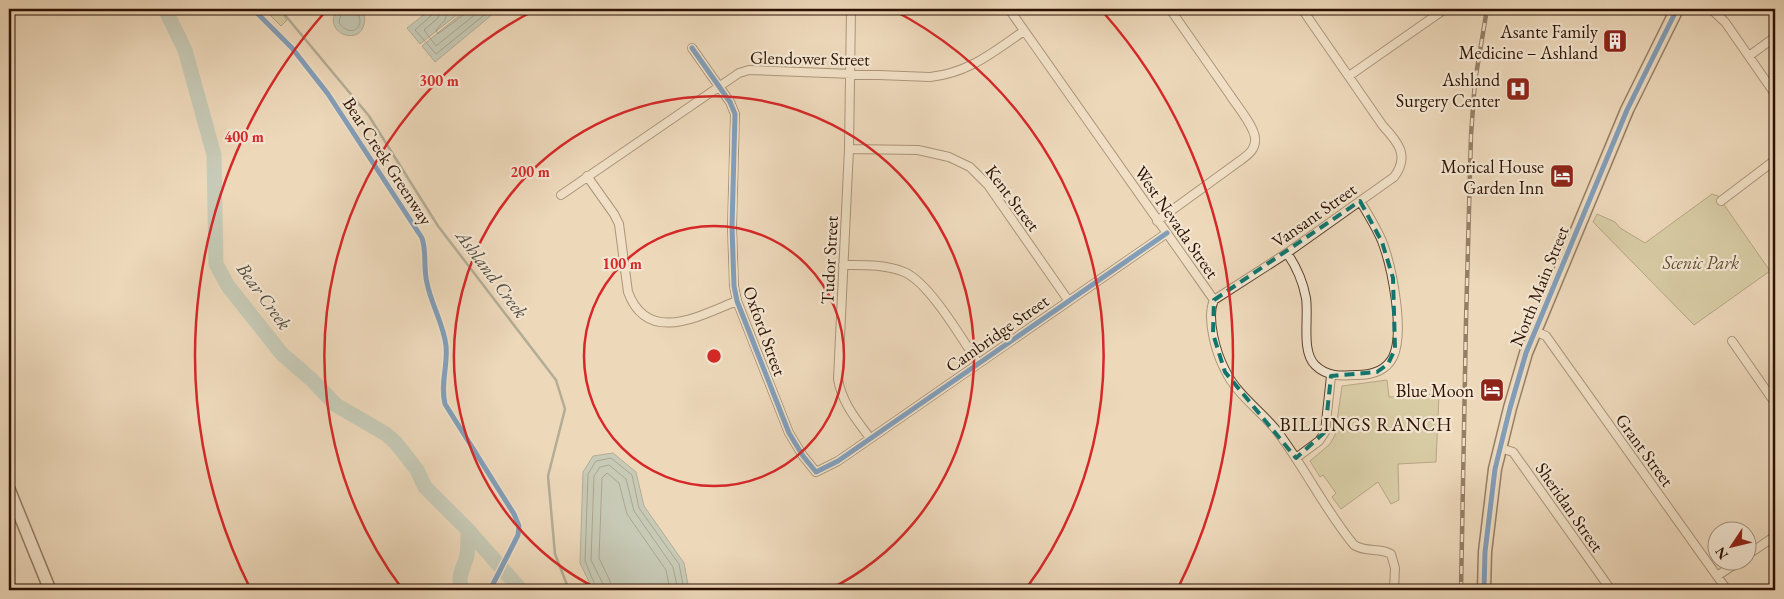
<svg xmlns="http://www.w3.org/2000/svg" width="1784" height="599" font-family="'EB Garamond',serif">
  <style>
    .green { fill: #bebd8c; stroke: #766746 }
    .water { fill: #99b9b1; stroke: #6e766a }
    .lines { fill: none; stroke-linecap: round; stroke-linejoin: round }
    .shore { stroke: #636558; stroke-width: 1 }
    .stream { stroke: #6e766a; stroke-width: 2.5 }
    .river { stroke: #99b9b1; stroke-width: 15 }
    .street-casing { stroke: #5d432e; stroke-width: 10 }
    .secondary-casing { stroke: #2d1100; stroke-width: 14 }
    .primary-casing { stroke: #2d1100; stroke-width: 15 }
    .street { stroke: #f3e6d2; stroke-width: 8 }
    .secondary { stroke: #f3e6d2; stroke-width: 11 }
    .primary { stroke: #edd8ba; stroke-width: 12 }
    .rail-casing { stroke: #2d1100; stroke-width: 4.5 }
    .rail { stroke: #f3e6d2; stroke-width: 2.5; stroke-dasharray: 8; stroke-linecap: butt }
    .cycleway-casing { stroke: #f3e6d2; stroke-width: 8 }
    .cycleway { stroke: #0057b8; stroke-width: 5 }
    .marked { fill: none; stroke: #0f766e; stroke-width: 4; stroke-dasharray: 10 6; stroke-linejoin: round }
    .ring { fill: none; stroke: #d62828; stroke-width: 2.5 }
    .labels { text-anchor: middle; dominant-baseline: central; stroke-width: 4.5; stroke-linejoin: round; paint-order: stroke }
    .poi-label { font-size: 18px; fill: #2d1100; stroke: #f3e6d2; text-anchor: end }
    .street-label { font-size: 18px; fill: #2d1100; stroke: #f3e6d2 }
    .park-label { font-size: 18px; font-style: italic; fill: #604d31; stroke: #f3e6d2 }
    .water-label { font-size: 19px; font-style: italic; fill: #534c3e; stroke: #f3e6d2 }
    .neighbourhood-label { font-size: 19px; letter-spacing: 1px; fill: #2d1100; stroke: #f3e6d2 }
    .centre { fill: #d62828; stroke: #f3e6d2; stroke-width: 2.5 }
    .ring-label { font-size: 15px; text-anchor: middle; font-weight: bold; fill: #d62828; stroke: #f3e6d2; stroke-width: 4.5; stroke-linejoin: round; paint-order: stroke }
  </style>
  <rect width="100%" height="100%" fill="#edd8ba"/>
  <filter id="stains"><feTurbulence type="fractalNoise" baseFrequency=".004" numOctaves="4"/><feColorMatrix values="0 0 0 0 .2 0 0 0 0 .09 0 0 0 0 .02 0 0 0 .5 -.17"/></filter>
  <radialGradient id="worn" r=".72"><stop offset=".6" stop-color="#630" stop-opacity="0"/><stop offset="1" stop-color="#630" stop-opacity=".3"/></radialGradient>
  <!-- green -->
  <path class="green" d="M264,9h15l8,11 -6,6z
    M1712,194l6,2 52,75 -76,54 -101,-103 4,-8 18,8 5,6 25,15z
    M1387,380l2,17 50,-3 -3,68 -38,2 1,36 -8,4 -13,-22 -37,27 -9,-12 4,-4 -13,-18 -3,2 -10,-16 20,-17 5,-9 7,-49z"/>
  <!-- water -->
  <path class="water" d="M338,9h22c4,4 6,9 4,15 -5,24 -44,7 -26,-15z
    M431,9h33l-44,35 -13,-16z
    M467,9l29,1 -3,2 1,1 -59,49 -13,-16z
    M613,453l23,19 8,34 40,57 5,27h-96l-13,-27 3,-91 10,-16z"/>
  <g class="lines">
    <!-- shore -->
    <path class="shore" d="M342,9l-3,13c4,10 20,13 21,-1 0,-4 -3,-8 -4,-12
      M434,9l-1,5 -18,16 21,24 52,-42 2,-3
      M440,9l-2,9 -14,12 12,16 46,-37
      M448,9l-3,11 -9,10 2,4 33,-25
      M597,590l-12,-29 3,-87 8,-13 15,-3 21,17 7,33 40,56 5,26
      M604,590l-1,-6 -12,-24 3,-84 6,-9 9,-2 17,14 8,32 39,56 5,23
      M611,590l-1,-9 -11,-23 3,-80 5,-5 12,10 8,31 39,56 4,20"/>
    <!-- stream -->
    <path class="stream" d="M280,9l89,107 69,110 118,154 9,29 -17,67 7,78 14,36"/>
    <!-- river -->
    <path class="river" d="M165,9l20,41 29,105 2,109 12,22 54,68 29,25 25,26 50,29 10,9 21,27 8,17 43,43 53,60
      M463,590c-8,-12 2,-23 4,-35 1,-8 1,-17 1,-25"/>
    <defs>
      <path id="street" d="M851,9l-2,140 -11,230c4,24 18,40 32,59
        M1009,9l205,291c-8,18 2,53 11,70 11,24 36,41 52,61 28,37 48,79 77,114 12,8 26,2 37,9l4,14 -1,22
        M1711,9l14,13 50,72
        M692,48l38,54 5,12 -3,113 2,59 3,15 52,132 14,23 13,16 22,-11 329,-228
        M1749,56l26,-19
        M1349,76l96,-67
        M849,149l69,1 31,7 21,10 18,18 80,115
        M587,176l27,38 5,10 9,68c20,54 73,23 109,9
        M561,195l178,-122 10,-3 181,7c39,-4 63,-25 94,-46
        M1721,201l54,-41
        M1157,221l84,-61c8,-6 15,-11 14,-22 -1,-12 -18,-32 -25,-43 -20,-29 -40,-57 -60,-86
        M1287,253c9,13 16,29 19,45 3,20 -5,53 9,67 12,12 26,11 42,10 14,0 29,-4 36,-18 12,-25 -1,-90 -11,-116 -6,-14 -14,-27 -22,-40
        M843,265c20,0 42,-1 61,7 25,10 58,67 74,91
        M1214,300l73,-47 107,-76c16,-21 4,-35 -11,-51l-81,-117
        M1535,331l11,5 181,254
        M1732,341l43,62
        M1500,448l13,4 98,138
        M1296,458l23,-17 6,-9 6,-56
        M1746,556l29,-20
        M1717,576l21,-14"/>
      <path id="secondary" d="M9,489l41,101"/>
      <path id="primary" d="M1484,590l1,-38 10,-83 15,-61 16,-55 101,-243 50,-101"/>
    </defs>
    <!-- street casing -->
    <use href="#street" class="street-casing"/>
    <!-- secondary casing -->
    <use href="#secondary" class="secondary-casing"/>
    <!-- primary casing -->
    <use href="#primary" class="primary-casing"/>
    <!-- street -->
    <use href="#street" class="street"/>
    <!-- secondary -->
    <use href="#secondary" class="secondary"/>
    <!-- primary -->
    <use href="#primary" class="primary"/>
    <defs>
      <path id="rail" d="M1461,590l5,-269 5,-186 4,-54 12,-72"/>
    </defs>
    <!-- rail casing -->
    <use href="#rail" class="rail-casing"/>
    <!-- rail -->
    <use href="#rail" class="rail"/>
    <defs>
      <path id="cycleway" d="M268,9l-11,4 35,35 36,46 94,144c5,15 1,30 5,45 4,21 17,42 19,63 2,20 -6,38 -1,58l69,110 5,12 -1,9 -28,55
        M692,48l38,54 5,12 -3,113 2,59 3,15 52,132 14,23 13,16 22,-11 329,-228
        M1484,590l1,-38 10,-83 15,-61 16,-55 101,-243 50,-101"/>
    </defs>
    <!-- cycleway casing -->
    <use href="#cycleway" class="cycleway-casing"/>
    <!-- cycleway -->
    <use href="#cycleway" class="cycleway"/>
  </g>
  <!-- marked area -->
  <path d="M0 0H1784V599H0ZM1360,201l22,41 11,36 2,71 -7,15 -11,8 -46,4 -6,56 -29,26 -71,-86 -12,-38 1,-34z" fill="#edd8ba" fill-opacity=".55" fill-rule="evenodd"/>
  <path class="marked" d="M1360,201l22,41 11,36 2,71 -7,15 -11,8 -46,4 -6,56 -29,26 -71,-86 -12,-38 1,-34z"/>
  <!-- distance rings -->
  <g class="ring">
    <circle cx="714" cy="356" r="130"/>
    <path d="M600 590A260 260 0 1 1 828 590"/>
    <path d="M403 590A389 389 0 0 1 537 9M891 9A389 389 0 0 1 1025 590"/>
    <path d="M250 588A519 519 0 0 1 325 12M1103 12A519 519 0 0 1 1178 588"/>
  </g>
  <!-- icons -->
  <defs>
    <symbol id="building-square" viewBox="-11 -11 22 22"><rect x="-9" y="-9" width="18" height="18" rx="4" fill="#8f2418" stroke="#f3e6d2"/><path d="M-4-6H4V6H1V3H-1V6H-4ZM-2.5-4.3h1.7v1.8h-1.7ZM.8-4.3h1.7v1.8H.8ZM-2.5-1h1.7V.8h-1.7ZM.8-1h1.7V.8H.8Z" fill="#fff"/></symbol>
    <symbol id="hospital-square" viewBox="-11 -11 22 22"><rect x="-9" y="-9" width="18" height="18" rx="4" fill="#8f2418" stroke="#f3e6d2"/><path d="M-5-5h3v3.5h4V-5h3V5h-3V1.5h-4V5h-3Z" fill="#fff"/></symbol>
    <symbol id="hotel-square" viewBox="-11 -11 22 22"><rect x="-9" y="-9" width="18" height="18" rx="4" fill="#8f2418" stroke="#f3e6d2"/><path d="M-6-4.5h1.5V1H6V5H4.5V3h-9V5H-6ZM-4 0a1.8 1.8 0 1 1 3.6 0ZM.5 0V-2.5h3Q6-2.5 6 0Z" fill="#fff"/></symbol>
  </defs>
  <g fill-rule="evenodd">
    <use href="#building-square" x="1601" y="27" width="28" height="28"/>
    <use href="#hospital-square" x="1504" y="75" width="28" height="28"/>
    <use href="#hotel-square" x="1548" y="162" width="28" height="28"/>
    <use href="#hotel-square" x="1478" y="376" width="28" height="28"/>
  </g>
  <g class="labels">
    <!-- poi labels -->
    <g class="poi-label">
      <text x="1598" y="31">Asante Family<tspan x="1598" dy="21">Medicine – Ashland</tspan></text>
      <text x="1500" y="79">Ashland<tspan x="1500" dy="21">Surgery Center</tspan></text>
      <text x="1544" y="166">Morical House<tspan x="1544" dy="21">Garden Inn</tspan></text>
      <text x="1474" y="390">Blue Moon</text>
    </g>
    <!-- street labels -->
    <g class="street-label">
      <text transform="translate(810 58) rotate(1)">Glendower Street</text>
      <text transform="translate(388 161) rotate(57)">Bear Creek Greenway</text>
      <text transform="translate(1013 198) rotate(53)">Kent Street</text>
      <text transform="translate(1314 215) rotate(-35)">Vansant Street</text>
      <text transform="translate(1177 222) rotate(55)">West Nevada Street</text>
      <text transform="translate(829 260) rotate(-87)">Tudor Street</text>
      <text transform="translate(1539 286) rotate(-68)">North Main Street</text>
      <text transform="translate(765 331) rotate(70)">Oxford Street</text>
      <text transform="translate(997 333) rotate(-35)">Cambridge Street</text>
      <text transform="translate(1645 450) rotate(54)">Grant Street</text>
      <text transform="translate(1570 507) rotate(55)">Sheridan Street</text>
    </g>
    <!-- park labels -->
    <g class="park-label">
      <text x="1701" y="262">Scenic Park</text>
    </g>
    <!-- water labels -->
    <g class="water-label">
      <text transform="translate(492 274) rotate(53)">Ashland Creek</text>
      <text transform="translate(264 296) rotate(54)">Bear Creek</text>
    </g>
    <!-- neighbourhood labels -->
    <g class="neighbourhood-label">
      <text x="1366" y="424">BILLINGS RANCH</text>
    </g>
  </g>
  <circle cx="714" cy="356" r="8" class="centre"/>
  <g class="ring-label">
    <text x="439" y="86">300 m</text>
    <text x="244" y="142">400 m</text>
    <text x="530" y="177">200 m</text>
    <text x="622" y="269">100 m</text>
  </g>
  <!-- margin -->
  <rect width="1784" height="599" fill="none" stroke="#edd8ba" stroke-width="30"/>
  <rect x="10" y="10" width="1764" height="579" fill="none" stroke="#2d1100" stroke-width="2.5"/>
  <rect x="15" y="15" width="1754" height="569" fill="none" stroke="#2d1100"/>
  <!-- north arrow -->
  <g transform="translate(1732 546) rotate(235)"><circle r="24" fill="#f3e6d2" stroke="#a4917e"/>
  <path d="M0-4L9 19L0 12L-9 19Z" fill="#8f2418"/>
  <text y="-8" font-size="14" font-weight="bold" text-anchor="middle" fill="#2d1100">N</text>
  </g>
  <rect width="100%" height="100%" filter="url(#stains)"/>
  <rect width="100%" height="100%" fill="url(#worn)"/>
</svg>
